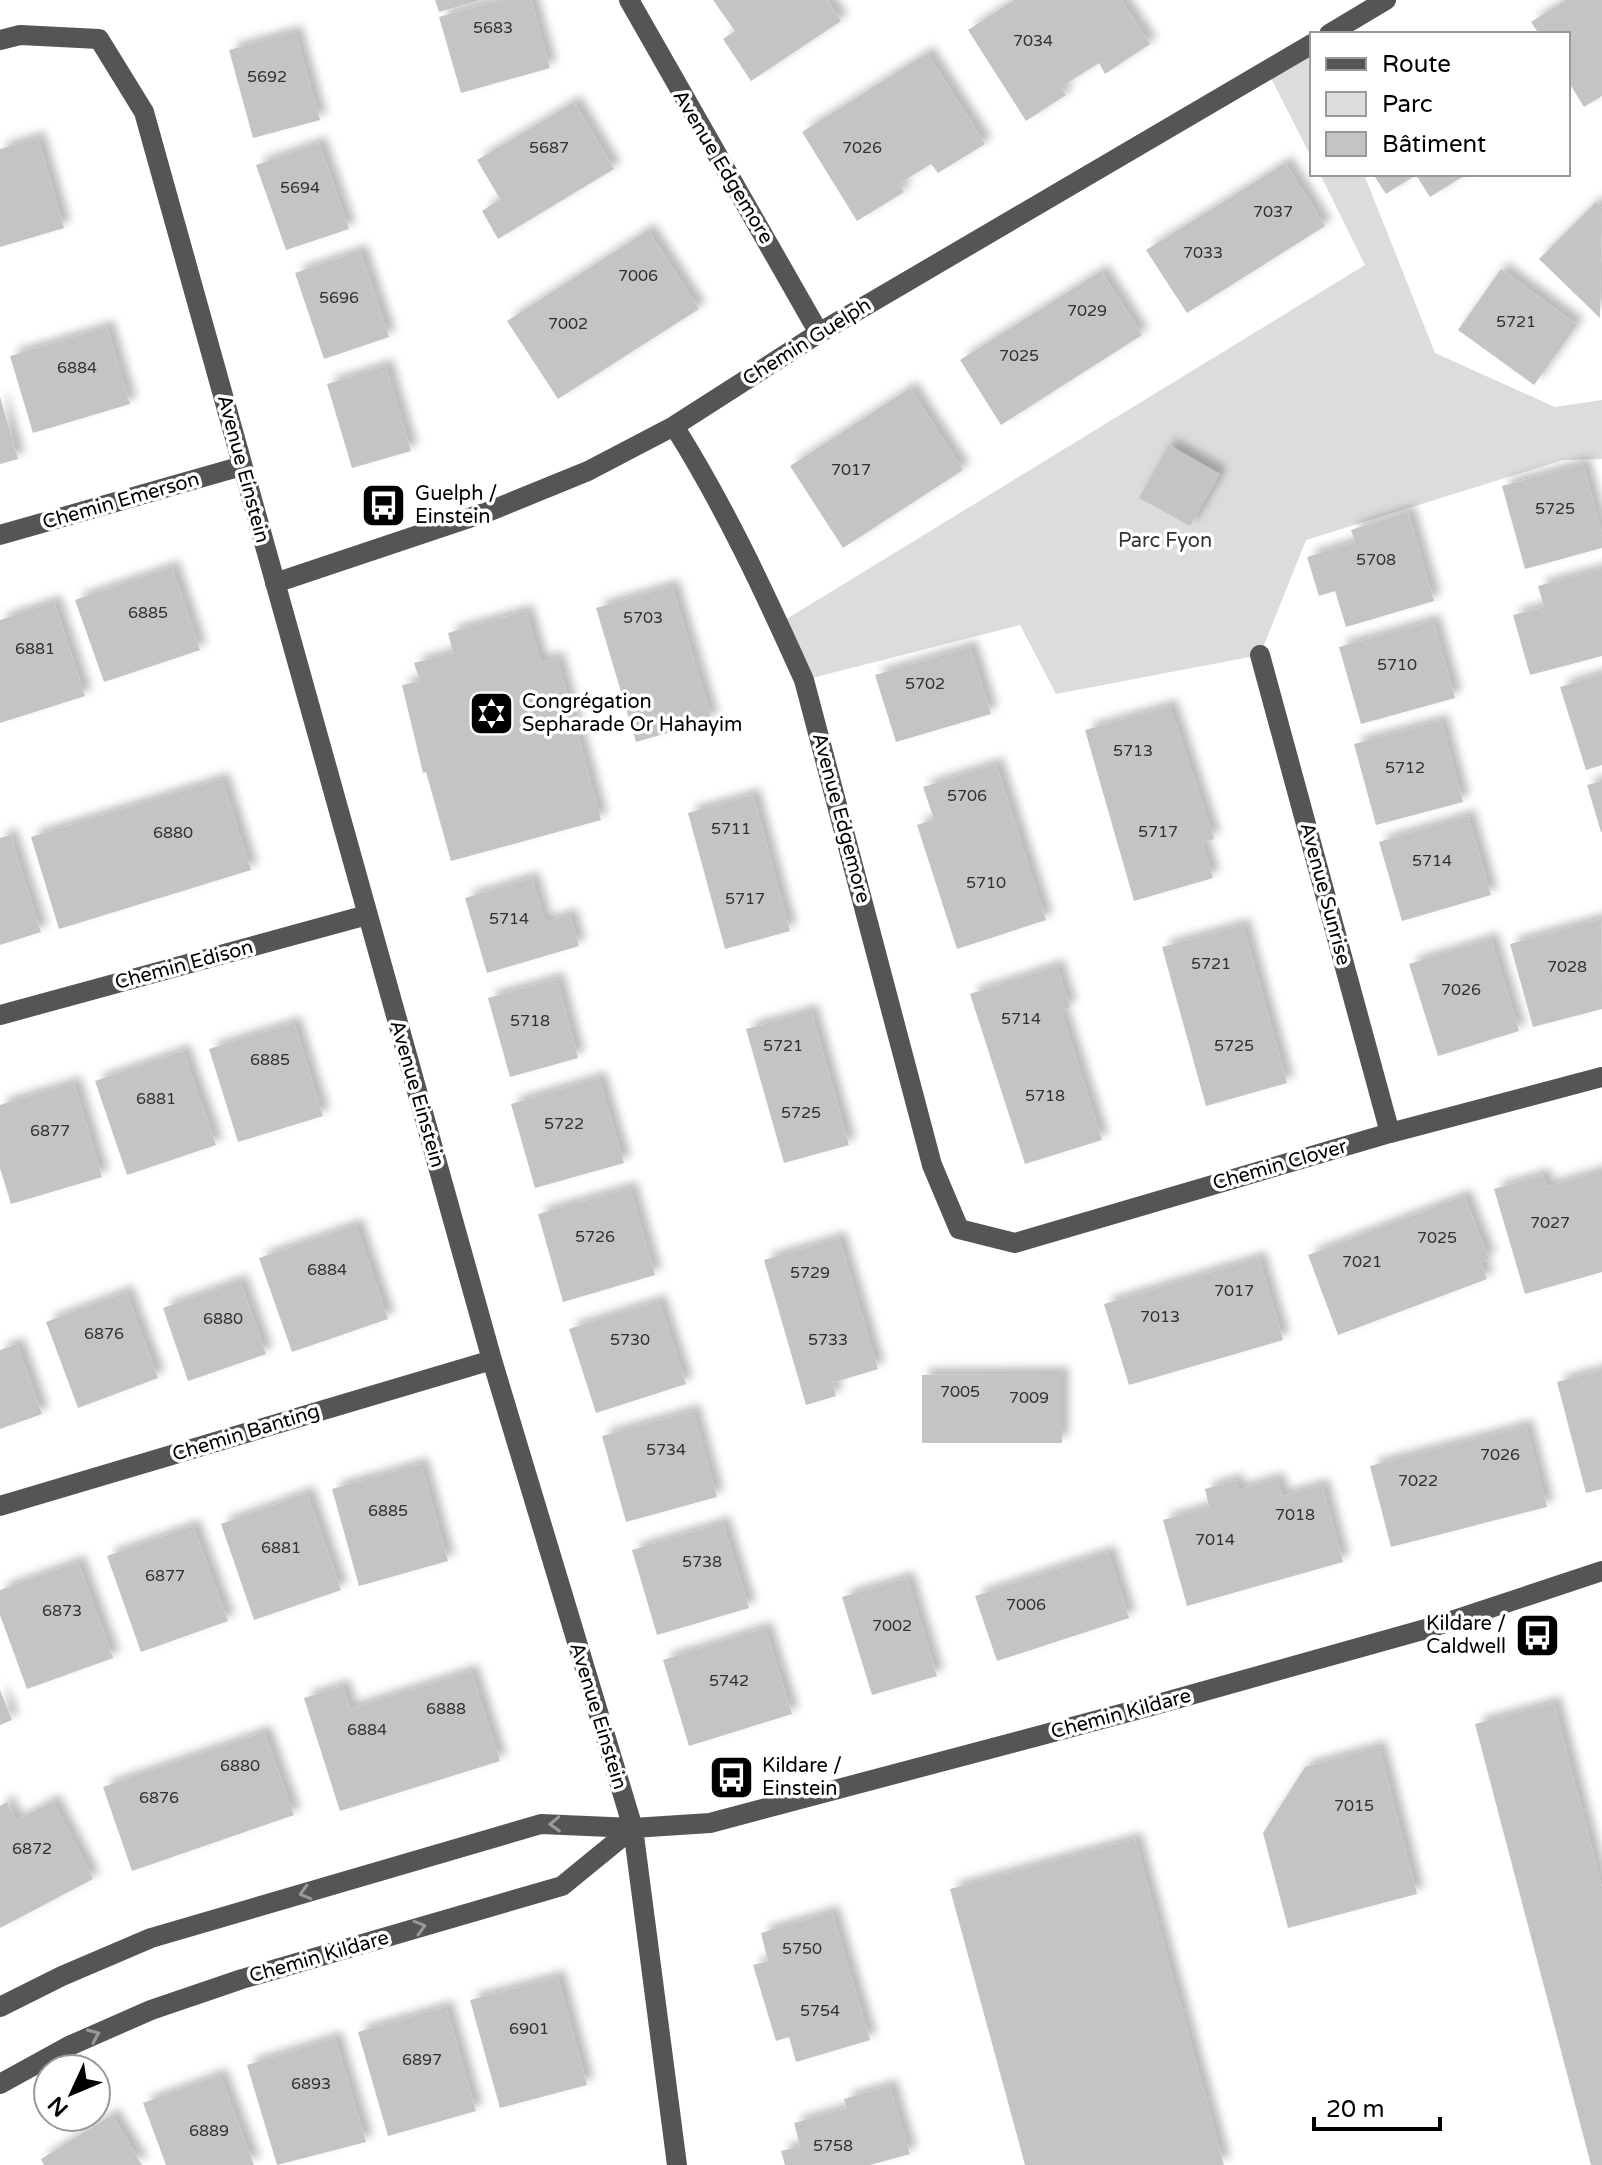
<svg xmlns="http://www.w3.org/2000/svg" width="1602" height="2165" font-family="'Varela Round',sans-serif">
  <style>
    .green { fill: #dcdcdc }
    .building { fill: #c4c4c4; filter: url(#shadow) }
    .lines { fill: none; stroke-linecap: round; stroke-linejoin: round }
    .minor { stroke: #555; stroke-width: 20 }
    .oneway { stroke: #999 }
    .labels { text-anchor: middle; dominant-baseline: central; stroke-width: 7; stroke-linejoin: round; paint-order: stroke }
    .number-label { font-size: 16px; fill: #313131 }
    .street-label { font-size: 20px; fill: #000; stroke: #fff }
    .poi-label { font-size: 20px; fill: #000; stroke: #fff; text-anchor: start }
    .park-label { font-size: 20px; fill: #333; stroke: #fff }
  </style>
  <defs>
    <filter id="shadow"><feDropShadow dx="7" dy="-7" stdDeviation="4" flood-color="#0004"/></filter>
  </defs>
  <rect width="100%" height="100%" fill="#fff"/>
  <!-- green -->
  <path class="green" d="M1312,44v115l-45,-89z
    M1320,174h44l71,179 120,54 47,-7v59l-39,1 -257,80 -46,115 -204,39 -36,-69 -216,55 -24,-57 585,-358z"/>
  <!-- building -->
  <path class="building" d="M435,0h43v1l-39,11z
    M501,0h30l19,68 -89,25 -22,-76z
    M713,0h114l14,21 -90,60 -28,-42 12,-8z
    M1014,0h107l29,44 -45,30 -6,-11 -38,24 5,8 -40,26 -58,-91z
    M1566,0h36v96l-18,11 -16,-26v-47h-29l-8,-12z
    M295,32l25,88 -67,18 -24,-88z
    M927,53l58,91 -47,29 -7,-9 -32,20 5,8 -47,29 -55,-89z
    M574,102l40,67 -116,70 -16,-28 18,-12 -23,-39z
    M38,138l26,90 -64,19v-98z
    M319,143l30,86 -63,21 -30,-85z
    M1285,163l40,63 -138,87 -41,-63z
    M1373,174h94l-37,23 -14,-22 -30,19z
    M1596,202l6,6 -2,110 -61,-59z
    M648,230l51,79 -141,90 -51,-78z
    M360,251l29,86 -65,22 -29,-86z
    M1501,269l76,56 -43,60 -76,-55z
    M1101,271l41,64 -141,90 -41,-65z
    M107,327l23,77 -97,29 -23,-77z
    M386,366l25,85 -59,17 -25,-84z
    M910,388l53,82 -120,78 -53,-82z
    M0,397l18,62 -18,5z
    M1169,445l51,29 -30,52 -51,-28z
    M1583,464l19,70v14l-77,21 -23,-83z
    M1408,512l26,89 -88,26 -11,-36 -16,5 -12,-39 48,-15 -4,-12z
    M172,567l28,83 -96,32 -29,-82z
    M1602,569v87l-72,19 -17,-60 31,-8 -6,-21z
    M672,586l40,134 -76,22 -40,-134z
    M54,602l31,94 -85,27v-103z
    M526,611l15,51 16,-4 44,162 -150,41 -25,-89 -3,1 -21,-88 18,-4 -6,-18 39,-10 -5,-20z
    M1433,621l22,77 -94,26 -22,-77z
    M970,647l21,67 -95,28 -21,-67z
    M1602,674v91l-16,5 -26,-83z
    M1170,706l44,133 -12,3 11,36 -79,23 -49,-171z
    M1441,721l22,81 -87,23 -22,-81z
    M996,764l50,156 -89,29 -40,-124 17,-6 -11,-32z
    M222,779l29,91 -192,59 -28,-92z
    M1602,781v51h-1l-14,-47z
    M753,795l37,136 -65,18 -37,-136z
    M1468,816l23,79 -89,26 -23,-79z
    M10,835l31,97 -41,13v-107z
    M532,878l13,44 25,-7 9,31 -92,27 -22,-75z
    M1601,919l1,90 -69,18 -23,-83z
    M1243,925l44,158 -81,23 -44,-159z
    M1491,939l28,92 -81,25 -29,-92z
    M1057,966l13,41 -9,4 41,129 -77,24 -55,-170z
    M557,979l21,79 -68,19 -22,-79z
    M811,1011l38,134 -65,18 -38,-134z
    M294,1023l29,93 -85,26 -29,-93z
    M183,1051l33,94 -89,30 -32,-94z
    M599,1078l25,85 -89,25 -24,-84z
    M74,1083l28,94 -91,27 -11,-36v-63z
    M1602,1171v101l-77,22 -31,-105 49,-14 4,12z
    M630,1188l25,87 -92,27 -25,-88z
    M1464,1196l25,63 -8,3 6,17 -149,56 -30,-80z
    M356,1225l32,94 -96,33 -33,-94z
    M839,1238l39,131 -46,14 4,13 -30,9 -42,-145z
    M1259,1258l24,82 -154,45 -25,-81z
    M240,1281l26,73 -78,27 -25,-73z
    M126,1292l32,86 -80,30 -32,-86z
    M659,1301l27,83 -90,29 -27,-84z
    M17,1344l25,70 -42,15v-79z
    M1602,1370v119l-16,4 -29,-111z
    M1062,1374v69h-140v-68z
    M693,1411l24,86 -91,25 -24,-86z
    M1526,1426l21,81 -156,40 -21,-81z
    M421,1464l27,97 -89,25 -27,-97z
    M1277,1479l5,17 40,-11 21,77 -156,44 -24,-86 46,-13 -4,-18 31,-9 2,10z
    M307,1493l34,97 -87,30 -33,-96z
    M723,1523l26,85 -92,27 -25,-85z
    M193,1526l35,95 -87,31 -34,-96z
    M1108,1552l21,66 -132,43 -22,-65z
    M78,1562l35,96 -86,31 -27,-74v-25z
    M907,1578l30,98 -65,19 -30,-98z
    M765,1628l27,86 -103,32 -26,-86z
    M471,1671l29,90 -160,50 -36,-113 39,-12 7,23z
    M0,1690l12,30 -12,5z
    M1554,1703l48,185v277h-11l-116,-441z
    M264,1732l30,83 -162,56 -29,-84z
    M1379,1747l38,147 -129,34 -25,-95 42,-66z
    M53,1801l40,78 -93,49v-122l7,-4 9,19z
    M1135,1839l89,326h-199l-75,-276z
    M832,1912l38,128 -74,22 -7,-25 -13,4 -23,-76 15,-4 -7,-28z
    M558,1977l29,108 -87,23 -30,-108z
    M446,2007l30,104 -88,25 -30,-104z
    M335,2038l31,104 -89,23 -30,-100z
    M220,2075l34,90h-88l-23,-62z
    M890,2086l20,68 -40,11h-85l-4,-14 19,-5 -6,-23 53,-15 -3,-9z
    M112,2115l30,50h-98l-3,-6z"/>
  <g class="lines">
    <!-- minor -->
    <path class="minor" d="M629,0l190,333
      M1329,34l57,-34
      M0,40l20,-5 79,4 45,73 348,1248 141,468 44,337
      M674,426c51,81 91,167 130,254l128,485 27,64 56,14 375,-110 212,-56
      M0,535l242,-69
      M275,583l215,-72 98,-40 86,-45 145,-93 493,-289
      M1260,655l130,478
      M0,1015l367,-100
      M0,1506l492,-146
      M0,2007l62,-31 89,-38 390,-114 92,4 77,-5 441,-117 282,-79 169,-56
      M0,2084l69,-38 82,-36 91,-31 320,-93 71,-58"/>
  </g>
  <!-- one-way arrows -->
  <defs><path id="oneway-chevron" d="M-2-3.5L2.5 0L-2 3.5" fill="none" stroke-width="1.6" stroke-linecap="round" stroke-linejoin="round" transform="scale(2)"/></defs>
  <g class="oneway">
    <use href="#oneway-chevron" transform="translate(555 1824) rotate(178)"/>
    <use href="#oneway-chevron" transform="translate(305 1893) rotate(164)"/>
    <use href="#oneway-chevron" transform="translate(420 1927) rotate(-16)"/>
    <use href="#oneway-chevron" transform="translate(94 2035) rotate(-23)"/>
  </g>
  <!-- icons -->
  <defs>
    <symbol id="bus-square" viewBox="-11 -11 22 22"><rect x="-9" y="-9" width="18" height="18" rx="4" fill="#000" stroke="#fff"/><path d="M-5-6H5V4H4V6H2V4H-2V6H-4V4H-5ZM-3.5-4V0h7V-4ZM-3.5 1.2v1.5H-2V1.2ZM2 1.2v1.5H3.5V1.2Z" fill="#fff"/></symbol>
    <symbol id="synagogue-square" viewBox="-11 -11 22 22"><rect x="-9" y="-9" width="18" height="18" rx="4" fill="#000" stroke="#fff"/><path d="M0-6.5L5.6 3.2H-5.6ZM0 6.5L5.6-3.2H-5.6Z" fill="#fff"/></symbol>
  </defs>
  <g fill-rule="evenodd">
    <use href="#bus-square" x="358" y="480" width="51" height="51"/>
    <use href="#synagogue-square" x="466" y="688" width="51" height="51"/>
    <use href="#bus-square" x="1512" y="1610" width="51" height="51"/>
    <use href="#bus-square" x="706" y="1752" width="51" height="51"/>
  </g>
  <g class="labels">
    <!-- number labels -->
    <g class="number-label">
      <text x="493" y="28">5683</text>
      <text x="1033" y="41">7034</text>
      <text x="267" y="77">5692</text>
      <text x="549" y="148">5687</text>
      <text x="862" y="148">7026</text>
      <text x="300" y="188">5694</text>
      <text x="1273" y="212">7037</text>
      <text x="1203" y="253">7033</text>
      <text x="638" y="276">7006</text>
      <text x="339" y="298">5696</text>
      <text x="1087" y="311">7029</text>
      <text x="1516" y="322">5721</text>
      <text x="568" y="324">7002</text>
      <text x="1019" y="356">7025</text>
      <text x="77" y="368">6884</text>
      <text x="851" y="470">7017</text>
      <text x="1555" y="509">5725</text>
      <text x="1376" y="560">5708</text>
      <text x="148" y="613">6885</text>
      <text x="643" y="618">5703</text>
      <text x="35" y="649">6881</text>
      <text x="1397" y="665">5710</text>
      <text x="925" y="684">5702</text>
      <text x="1133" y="751">5713</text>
      <text x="1405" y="768">5712</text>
      <text x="967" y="796">5706</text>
      <text x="731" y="829">5711</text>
      <text x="1158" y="832">5717</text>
      <text x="173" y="833">6880</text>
      <text x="1432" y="861">5714</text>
      <text x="986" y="883">5710</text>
      <text x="745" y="899">5717</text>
      <text x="509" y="919">5714</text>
      <text x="1211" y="964">5721</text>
      <text x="1567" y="967">7028</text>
      <text x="1461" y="990">7026</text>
      <text x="1021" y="1019">5714</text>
      <text x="530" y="1021">5718</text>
      <text x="783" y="1046">5721</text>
      <text x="1234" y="1046">5725</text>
      <text x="270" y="1060">6885</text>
      <text x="1045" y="1096">5718</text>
      <text x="156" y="1099">6881</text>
      <text x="801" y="1113">5725</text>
      <text x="564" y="1124">5722</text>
      <text x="50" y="1131">6877</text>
      <text x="1550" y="1223">7027</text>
      <text x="595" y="1237">5726</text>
      <text x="1437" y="1238">7025</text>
      <text x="1362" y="1262">7021</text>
      <text x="327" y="1270">6884</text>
      <text x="810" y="1273">5729</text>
      <text x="1234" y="1291">7017</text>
      <text x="1160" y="1317">7013</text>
      <text x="223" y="1319">6880</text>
      <text x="104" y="1334">6876</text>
      <text x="630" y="1340">5730</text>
      <text x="828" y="1340">5733</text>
      <text x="960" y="1392">7005</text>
      <text x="1029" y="1398">7009</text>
      <text x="666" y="1450">5734</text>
      <text x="1500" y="1455">7026</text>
      <text x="1418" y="1481">7022</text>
      <text x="388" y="1511">6885</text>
      <text x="1295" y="1515">7018</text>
      <text x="1215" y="1540">7014</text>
      <text x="281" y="1548">6881</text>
      <text x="702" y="1562">5738</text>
      <text x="165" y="1576">6877</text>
      <text x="1026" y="1605">7006</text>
      <text x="62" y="1611">6873</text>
      <text x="892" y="1626">7002</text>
      <text x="729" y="1681">5742</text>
      <text x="446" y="1709">6888</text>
      <text x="367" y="1730">6884</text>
      <text x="240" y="1766">6880</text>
      <text x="159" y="1798">6876</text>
      <text x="1354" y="1806">7015</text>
      <text x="32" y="1849">6872</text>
      <text x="802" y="1949">5750</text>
      <text x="820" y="2011">5754</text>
      <text x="529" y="2029">6901</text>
      <text x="422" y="2060">6897</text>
      <text x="311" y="2084">6893</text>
      <text x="209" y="2131">6889</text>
      <text x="833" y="2146">5758</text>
    </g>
    <!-- street labels -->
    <g class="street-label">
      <text transform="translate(723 167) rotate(59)">Avenue Edgemore</text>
      <text transform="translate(807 342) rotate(-32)">Chemin Guelph</text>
      <text transform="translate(243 469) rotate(75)">Avenue Einstein</text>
      <text transform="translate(121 501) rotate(-16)">Chemin Emerson</text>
      <text transform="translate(841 818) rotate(75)">Avenue Edgemore</text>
      <text transform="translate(1325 894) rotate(75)">Avenue Sunrise</text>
      <text transform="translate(184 965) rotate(-15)">Chemin Edison</text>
      <text transform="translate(417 1094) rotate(74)">Avenue Einstein</text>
      <text transform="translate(1280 1165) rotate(-16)">Chemin Clover</text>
      <text transform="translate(246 1433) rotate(-17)">Chemin Banting</text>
      <text transform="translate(1121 1714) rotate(-15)">Chemin Kildare</text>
      <text transform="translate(598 1716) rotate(73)">Avenue Einstein</text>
      <text transform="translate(319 1957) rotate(-16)">Chemin Kildare</text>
    </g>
    <!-- poi labels -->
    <g class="poi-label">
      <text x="415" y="494">Guelph /<tspan x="415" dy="23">Einstein</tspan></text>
      <text x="522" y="702">Congrégation<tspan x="522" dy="23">Sepharade Or Hahayim</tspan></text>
      <text x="1506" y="1624" text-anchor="end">Kildare /<tspan x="1506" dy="23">Caldwell</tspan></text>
      <text x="762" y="1766">Kildare /<tspan x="762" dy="23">Einstein</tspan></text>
    </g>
    <!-- park labels -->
    <g class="park-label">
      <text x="1165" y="541">Parc Fyon</text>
    </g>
  </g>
  <!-- legend -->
  <rect x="1310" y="32" width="260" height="144" fill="#ffffff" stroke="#999999" stroke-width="2"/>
  <rect x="1326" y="58" width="40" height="12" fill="#555555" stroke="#999999" stroke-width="2"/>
  <text x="1382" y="72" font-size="24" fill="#000000">Route</text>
  <rect x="1326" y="92" width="40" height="24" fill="#dcdcdc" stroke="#999999" stroke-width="2"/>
  <text x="1382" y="112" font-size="24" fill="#000000">Parc</text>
  <rect x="1326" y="132" width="40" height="24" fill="#c4c4c4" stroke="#999999" stroke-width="2"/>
  <text x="1382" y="152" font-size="24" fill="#000000">Bâtiment</text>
  <!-- north arrow -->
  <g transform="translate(72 2093) rotate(226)"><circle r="38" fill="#ffffff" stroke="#999999" stroke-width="2"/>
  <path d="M0-6L14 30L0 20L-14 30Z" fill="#000000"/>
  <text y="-12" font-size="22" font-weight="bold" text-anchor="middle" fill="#000000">N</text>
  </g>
  <!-- scale -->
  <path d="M1314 2117v12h126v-12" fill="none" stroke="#000000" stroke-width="4"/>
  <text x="1326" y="2117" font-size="24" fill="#000000" stroke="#ffffff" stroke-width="6" paint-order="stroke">20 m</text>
</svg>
